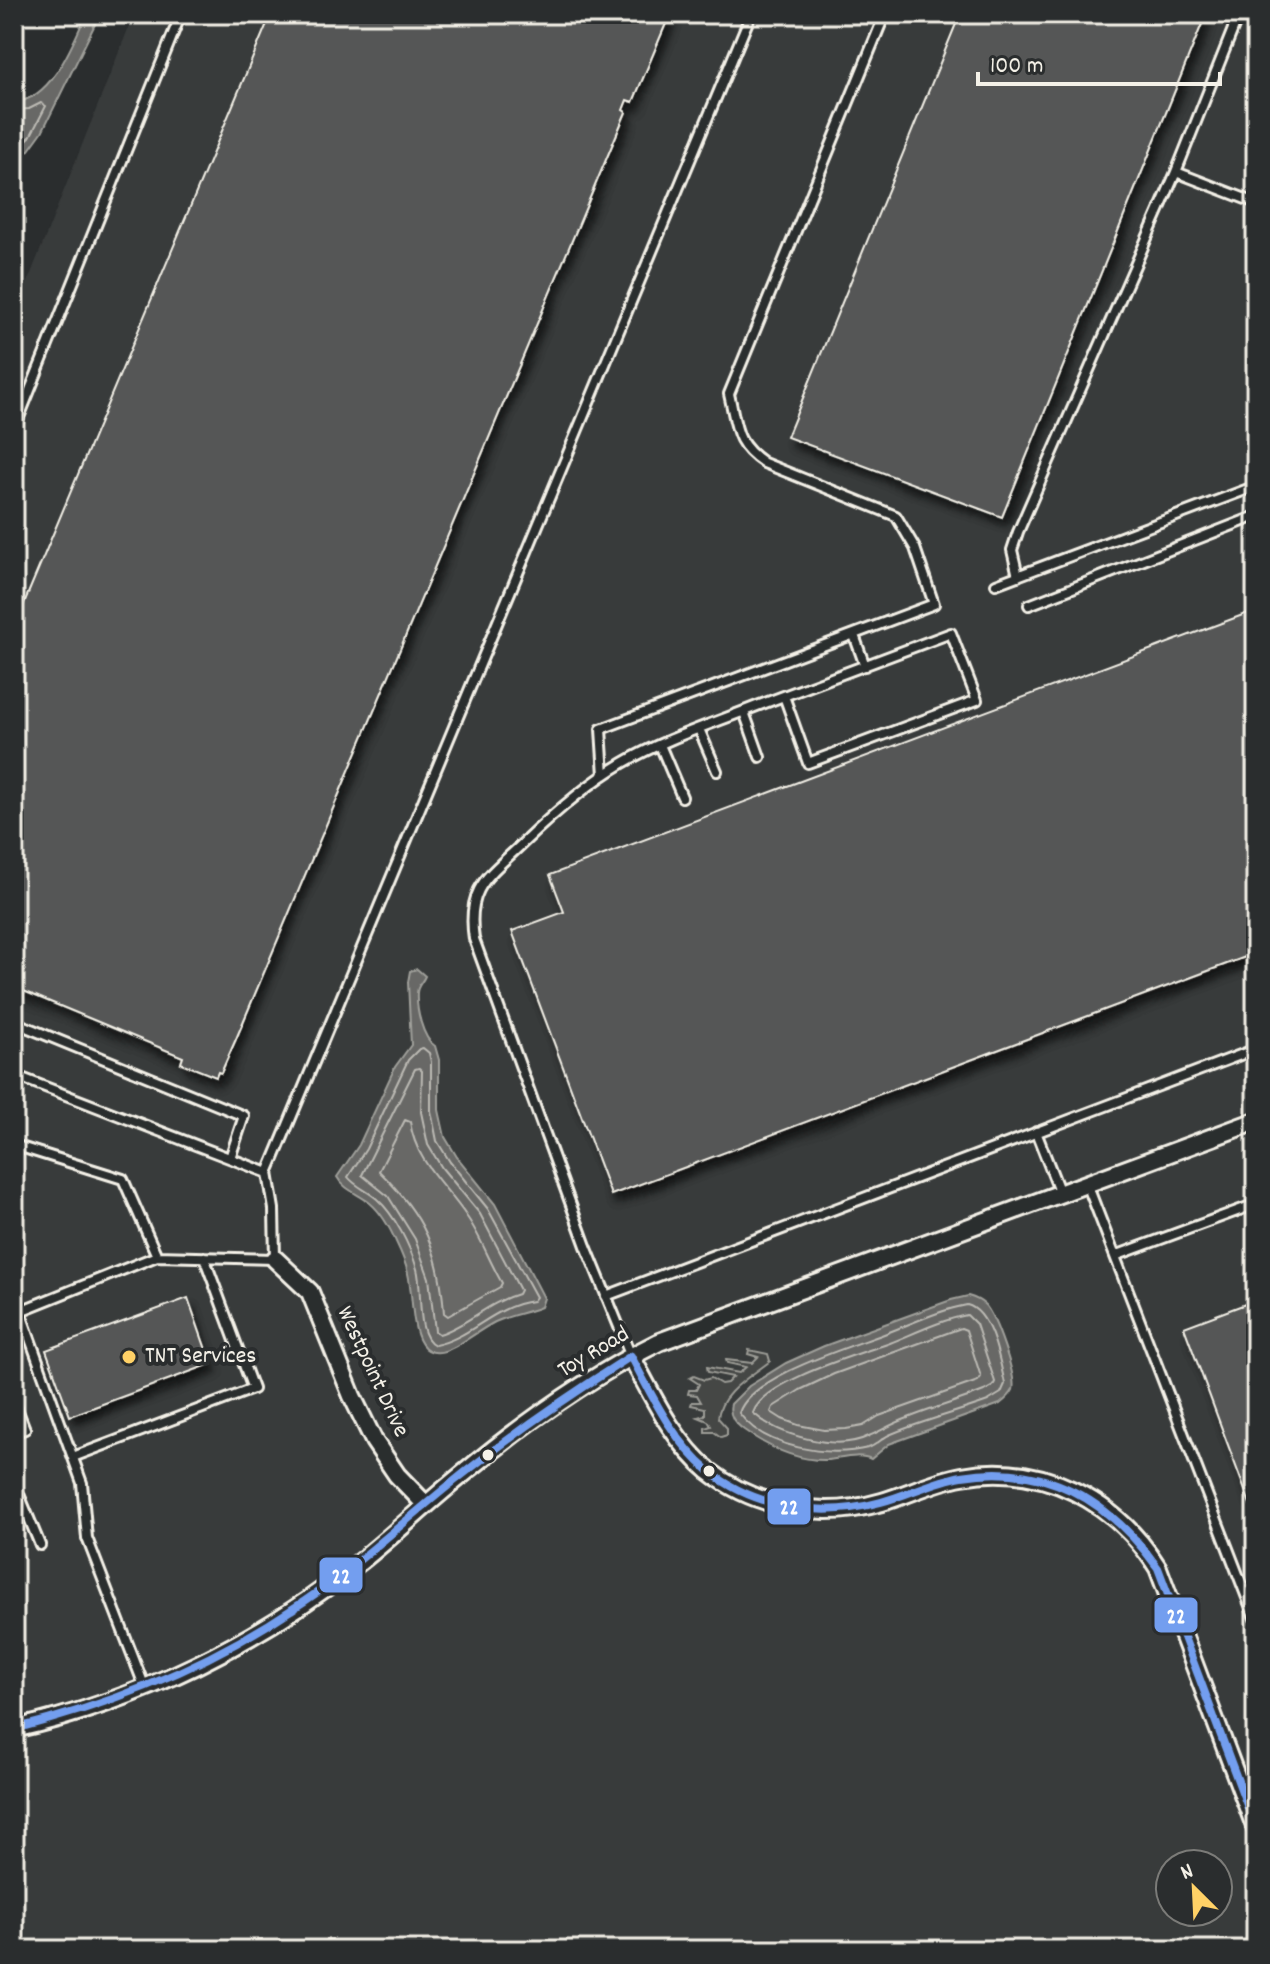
<svg xmlns="http://www.w3.org/2000/svg" width="1270" height="1964" font-family="Dekko,sans-serif">
  <style>
    .built { fill: #373a3a; fill-rule: evenodd }
    .green { fill: #444645; stroke: #9c9c96; stroke-width: 2 }
    .water { fill: #676866; stroke: #9f9f9a; stroke-width: 2 }
    .lines { fill: none; stroke-linecap: round; stroke-linejoin: round }
    .shore { stroke: #bcbab4; stroke-width: 2 }
    .building { fill: #555756; stroke: #f4f1e8; stroke-width: 2; filter: url(#shadow) }
    .service-casing { stroke: #f4f1e8; stroke-width: 14 }
    .minor-casing { stroke: #f4f1e8; stroke-width: 22 }
    .service { stroke: #2a2d2e; stroke-width: 8 }
    .minor { stroke: #2a2d2e; stroke-width: 16 }
    .bus-1-casing { stroke: #2a2d2e; stroke-width: 14 }
    .bus-1 { stroke: #739eef; stroke-width: 8 }
    .poi-dot { fill: #ffd166; stroke: #2a2d2e; stroke-width: 3 }
    .bus-dot { fill: #f4f1e8; stroke: #2a2d2e; stroke-width: 3 }
    .labels { text-anchor: middle; dominant-baseline: central; stroke-width: 8; stroke-linejoin: round; paint-order: stroke }
    .street-label { font-size: 24px; fill: #f4f1e8; stroke: #2a2d2e }
    .poi-label { font-size: 24px; fill: #f4f1e8; stroke: #2a2d2e; text-anchor: start }
    .line-badge { stroke: #2a2d2e; stroke-width: 3 }
    .badge-label { font-size: 22px; text-anchor: middle; font-weight: bold; fill: #fff }
  </style>
  <defs>
    <filter id="shadow"><feDropShadow dx="5" dy="9" stdDeviation="4" flood-color="#0009"/></filter>
  </defs>
  <rect width="100%" height="100%" fill="#2a2d2e"/>
  <filter id="ink" filterUnits="userSpaceOnUse"><feTurbulence type="fractalNoise" baseFrequency=".0125" numOctaves="2"/><feDisplacementMap in="SourceGraphic" scale="16" xChannelSelector="R" yChannelSelector="G"/><feConvolveMatrix kernelMatrix="1 2 1 2 8 2 1 2 1" color-interpolation-filters="sRGB"/></filter>
  <g filter="url(#ink)">
    <!-- built -->
    <path class="built" d="M134,14h1122v1936h-1242v-1634zM1170,1864h48v48h-48z"/>
    <!-- green -->
    <path class="green" d="M749,1350l19,4 2,7c-18,15 -50,31 -52,57l9,10v7l-6,2 -7,-5h-9v-4l6,-2 -3,-5 -10,-4 7,-2v-7l-14,-3 1,-3h9l-4,-7 -9,-1 1,-4h7l3,-6 -9,-6 4,-2 10,4 7,-2 10,6 6,-1 6,-6 -25,-5 -1,-5 32,6 7,-6 -19,-4 -1,-3 26,3 6,-6 -10,-3z"/>
    <!-- water -->
    <path class="water" d="M86,14h14l-58,118 -13,18 -15,9v-57c37,-1 59,-58 72,-88z
      M417,969l8,7c-3,7 -8,10 -8,17 -1,15 5,45 18,53l4,14v50l6,27 12,20 38,47 49,94 -3,9c-15,6 -31,8 -46,15 -30,15 -72,61 -81,-2 -5,-33 -1,-43 -17,-76 -6,-14 -15,-31 -27,-41 -11,-9 -26,-13 -33,-26l22,-32 36,-78 16,-22 -3,-63 2,-11z
      M968,1296c7,2 12,4 17,9 10,11 32,71 28,85 -3,6 -8,10 -13,14l-111,40 -18,15c-12,-6 -31,0 -44,1 -30,1 -59,-13 -83,-30 -9,-7 -16,-14 -13,-26l18,-18 37,-23 38,-17 127,-46z"/>
    <g class="lines">
      <!-- shore -->
      <path class="shore" d="M14,110l15,-1 12,-6 5,3 -16,31 -16,14
        M423,1048l6,5 2,9v49l6,30 13,21 38,47 48,88 -3,4c-40,5 -62,37 -98,44 -20,-9 -12,-56 -18,-76 -7,-23 -22,-54 -40,-70 -9,-8 -22,-13 -29,-22l18,-28 42,-89 11,-11z
        M415,1069l4,-1 3,3 -1,41 7,33 14,23 38,46 40,76 -2,4c-31,9 -52,32 -79,40l-4,-3 -6,-53 -14,-39 -27,-43 -26,-21z
        M405,1120l5,2c6,41 35,62 57,95 14,20 22,44 35,66l-2,4 -52,29 -4,-3c-4,-62 -20,-98 -65,-142z
        M967,1305c24,6 33,56 38,79l-4,9 -13,8c-33,12 -67,20 -99,34 -7,3 -13,11 -21,13 -39,10 -104,0 -129,-35 11,-37 111,-66 145,-79 27,-10 55,-24 83,-29z
        M967,1315l9,9 19,58 -2,4 -9,5c-25,10 -51,17 -76,27 -14,5 -26,12 -39,18 -32,16 -90,0 -116,-23 10,-32 106,-59 137,-70 25,-10 51,-23 77,-28z
        M961,1328l5,2 15,47 -3,4 -99,35 -16,10 -17,3 -22,1 -26,-5 -16,-6 -11,-7 2,-5 27,-17 34,-16z"/>
    </g>
    <!-- building -->
    <path class="building" d="M271,14h399l-37,88 -6,-2 -4,10 3,2 -390,927 -15,34 -3,-1 -2,5 -35,-14 2,-6 -169,-70v-360z
      M960,14h246l-204,503 -215,-80z
      M1256,610v343l-645,242 -99,-264 52,-19 -14,-37z
      M188,1298l23,66 -141,52 -24,-66z
      M1256,1300v220l-72,-193z"/>
    <g class="lines">
      <defs>
        <path id="service" d="M1239,14l-63,158 80,31
          M14,430l167,-416
          M1018,576l-6,-26 6,-18 158,-360
          M996,584l260,-98
          M1029,605l227,-89
          M854,635l11,31
          M744,712l16,45
          M699,729l18,42
          M660,745l22,52
          M604,775l-3,-46 333,-125 -19,-56 -19,-32 -132,-53c-30,-20 -27,-36 -35,-69l156,-380
          M14,1022l230,94 -14,42
          M14,1075l254,98
          M1036,1132l24,61
          M14,1145l109,34 34,77
          M1087,1184l169,437
          M1115,1256l141,-52
          M606,1296l650,-247
          M631,1356l-45,-110 -112,-307c-8,-53 15,-63 49,-96 30,-29 64,-59 100,-80 41,-24 89,-39 134,-57 65,-24 129,-49 194,-73l26,67 -169,63 -24,-67
          M14,1401l11,28 -11,4
          M73,1457l180,-68 -49,-132
          M14,1482l26,63
          M145,1688l-58,-150 -5,-55 -62,-172 137,-55 118,3 -1,-50 -6,-36 483,-1159"/>
        <path id="minor" d="M275,1259l35,33 42,104 22,45 23,34 29,30
          M631,1356c22,41 42,85 78,115 48,38 115,48 173,31 27,-8 52,-21 80,-26 79,-15 155,25 196,92l98,261
          M14,1729c126,-28 246,-87 347,-168 35,-28 67,-59 102,-87 60,-50 126,-97 196,-132l597,-221"/>
      </defs>
      <!-- service casing -->
      <use href="#service" class="service-casing"/>
      <!-- minor casing -->
      <use href="#minor" class="minor-casing"/>
      <!-- service -->
      <use href="#service" class="service"/>
      <!-- minor -->
      <use href="#minor" class="minor"/>
      <defs>
        <path id="bus-1" d="M631,1356c21,40 42,85 78,115 47,38 114,47 172,31 27,-7 53,-21 81,-26 84,-14 148,25 196,92l98,261
          M14,1729c99,-25 192,-62 277,-119 57,-36 105,-82 157,-124 58,-47 120,-90 183,-130"/>
      </defs>
      <!-- bus-1 casing -->
      <use href="#bus-1" class="bus-1-casing"/>
      <!-- bus-1 -->
      <use href="#bus-1" class="bus-1"/>
    </g>
  </g>
  <!-- markers -->
  <circle class="poi-dot" cx="129" cy="1357" r="8"/>
  <g class="bus-dot">
    <circle cx="488" cy="1455" r="7"/>
    <circle cx="709" cy="1471" r="7"/>
  </g>
  <g class="labels">
    <!-- street labels -->
    <g class="street-label">
      <text transform="translate(594 1353) rotate(-31)">Toy Road</text>
      <text transform="translate(372 1372) rotate(65)">Westpoint Drive</text>
    </g>
    <!-- poi labels -->
    <g class="poi-label">
      <text x="145" y="1357">TNT Services</text>
    </g>
  </g>
  <g class="line-badge">
    <rect x="766" y="1487" width="46" height="39" rx="8" fill="#739eef"/>
    <rect x="318" y="1556" width="46" height="38" rx="8" fill="#739eef"/>
    <rect x="1153" y="1596" width="46" height="38" rx="8" fill="#739eef"/>
  </g>
  <g class="badge-label">
    <text x="789" y="1514">22</text>
    <text x="341" y="1583">22</text>
    <text x="1176" y="1623">22</text>
  </g>
  <!-- margin -->
  <rect width="1270" height="1964" fill="none" stroke="#2a2d2e" stroke-width="48"/>
  <rect x="24" y="24" width="1222" height="1916" fill="none" stroke="#f4f1e8" stroke-width="3" filter="url(#ink)"/>
  <!-- north arrow -->
  <g transform="translate(1194 1888) rotate(336)"><circle r="38" fill="#2a2d2e" stroke="#7b7b78" stroke-width="2"/>
  <path d="M0-6L14 30L0 20L-14 30Z" fill="#ffd166"/>
  <text y="-12" font-size="22" font-weight="bold" text-anchor="middle" fill="#f4f1e8">N</text>
  </g>
  <!-- scale -->
  <path d="M978 72v12h242v-12" fill="none" stroke="#f4f1e8" stroke-width="4"/>
  <text x="990" y="72" font-size="24" fill="#f4f1e8" stroke="#2a2d2e" stroke-width="6" paint-order="stroke">100 m</text>
</svg>
